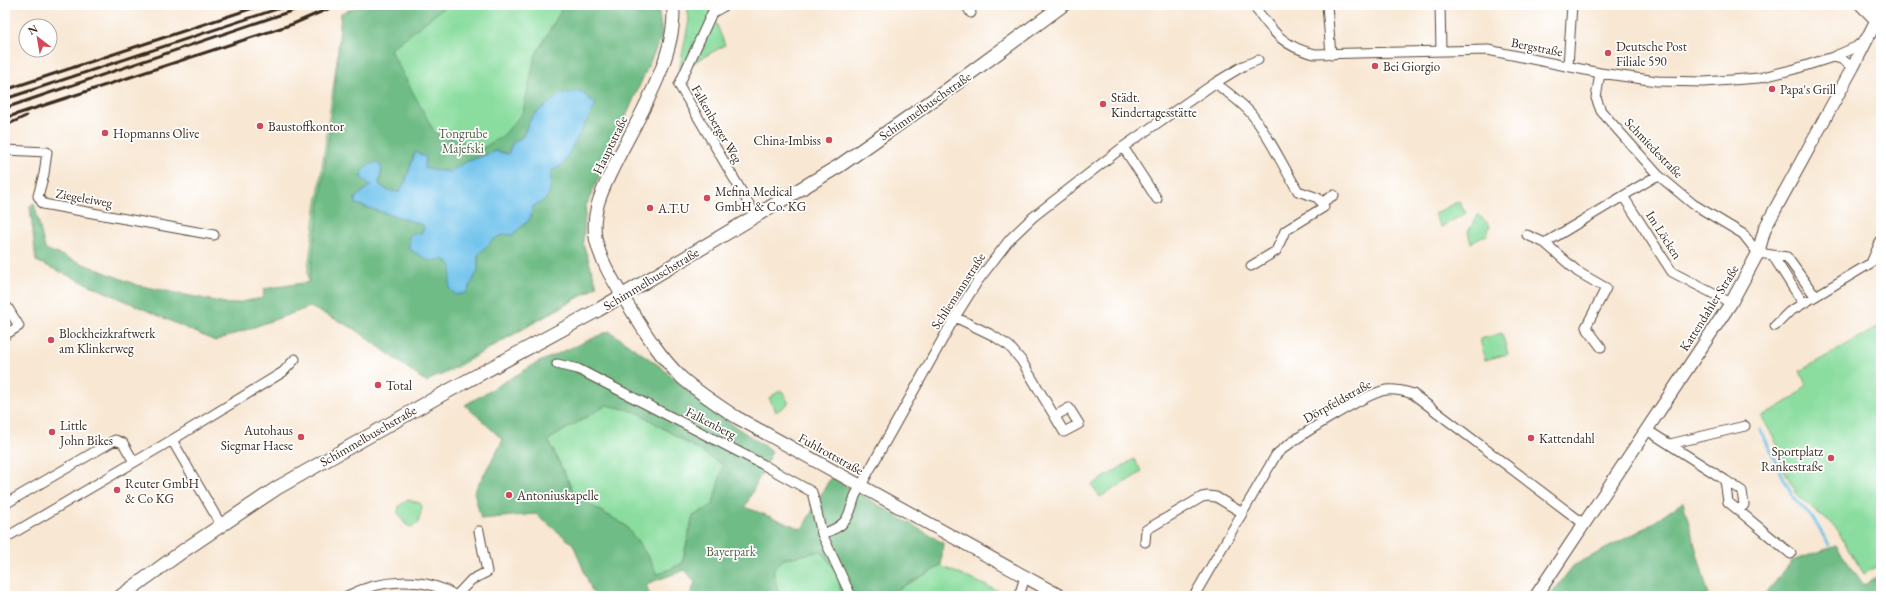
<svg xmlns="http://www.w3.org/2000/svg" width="1886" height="601" font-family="'EB Garamond',serif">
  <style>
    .green { fill: #8add9f; stroke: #62845e }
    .forest { fill: #6fbc86; stroke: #557352; fill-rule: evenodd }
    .water { fill: #6fc3ec; stroke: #557685 }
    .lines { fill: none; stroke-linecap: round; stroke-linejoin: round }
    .stream { stroke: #6fc3ec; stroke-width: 3 }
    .minor-casing { stroke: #574639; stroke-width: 11 }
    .tertiary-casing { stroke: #574639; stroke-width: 14 }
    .secondary-casing { stroke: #574639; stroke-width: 15 }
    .minor { stroke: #fff; stroke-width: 9 }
    .tertiary { stroke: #fff; stroke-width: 12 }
    .secondary { stroke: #fff; stroke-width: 13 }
    .rail { stroke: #3b2a1e; stroke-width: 3 }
    .poi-dot { fill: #d1495b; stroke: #fff; stroke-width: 1.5 }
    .labels { text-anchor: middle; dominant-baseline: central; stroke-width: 3.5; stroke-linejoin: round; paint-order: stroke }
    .poi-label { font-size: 13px; fill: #3b2a1e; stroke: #fff; text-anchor: start }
    .street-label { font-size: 13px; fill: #3b2a1e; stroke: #fff }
    .park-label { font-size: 13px; fill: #536045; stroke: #fff }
  </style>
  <rect width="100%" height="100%" fill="#fff"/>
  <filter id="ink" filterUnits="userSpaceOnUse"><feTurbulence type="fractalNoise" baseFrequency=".025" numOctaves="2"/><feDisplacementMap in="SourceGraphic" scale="8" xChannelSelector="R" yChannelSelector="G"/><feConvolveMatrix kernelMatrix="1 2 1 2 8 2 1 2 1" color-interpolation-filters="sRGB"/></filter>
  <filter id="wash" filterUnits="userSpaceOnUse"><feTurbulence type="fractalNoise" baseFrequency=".012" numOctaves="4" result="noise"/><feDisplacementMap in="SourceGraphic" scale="16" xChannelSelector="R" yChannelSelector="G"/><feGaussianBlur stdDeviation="0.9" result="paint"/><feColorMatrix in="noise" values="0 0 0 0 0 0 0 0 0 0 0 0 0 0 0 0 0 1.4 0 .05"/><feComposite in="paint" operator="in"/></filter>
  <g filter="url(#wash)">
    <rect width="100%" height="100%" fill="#f8e7d3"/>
    <!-- green -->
    <path class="green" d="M390,5h264v41l-25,64 -42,85 -5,15 -2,31 12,37v12l-151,86 -133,-95v-13l35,-251z
      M687,5h22l16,40 -46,26 10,-51z
      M1459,201l7,12 -25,14 -7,-13z
      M1478,215l12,10 -3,10 -16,8 -3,-11z
      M1881,325v239l-17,10 -29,-47 -37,-31 -14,-26 -6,-24 -16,-29 31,-19 13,-13 -6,-14z
      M1502,333l6,21 -23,6 -5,-21z
      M781,390l8,13 -13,9 -7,-14z
      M607,404l30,8 86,53 -10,40 -20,11 -11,48 -25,11 -8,-17 -24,-33 -49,-28 -28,-57z
      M1134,459l8,13 -42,25 -8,-12z
      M408,500l12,3 2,4 -4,17 -7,3 -6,-3 -7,-12 1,-6z
      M821,551l18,24 2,21h-62l-6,-27 11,-10z
      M941,566l69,30h-125z"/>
    <!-- forest -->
    <path class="forest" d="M364,5h83l-57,45 45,83 48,15 21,-13 19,-23 12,-56 29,-51h94l4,30 -76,171 -3,37 14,43 -171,96 -71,-53 -45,-22 -95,34 -179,-80 -6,-55 4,-3 11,46 92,36 93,19 33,-6 1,-9 45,-7 25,-181 7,-88zM532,116l1,90 -3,13 -18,16c-15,-4 -25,11 -34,20v16l-26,-5 -9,-7 -13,2 -9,-27 3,-6 -1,-3 -67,-21 -1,-6 16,-13 11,-16 -3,15 7,6 13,2 7,-12 9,-28 9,16 25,4 17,-10 30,-11 12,3 4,-10 11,-8z
      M609,331l52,36 42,38 69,46 -27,56 57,22 29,-52 112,66 -2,23 -56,30h-44l-2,-21 -18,-24 -37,8 -11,10 6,27h-89l5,-14 -10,-12 -39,14 4,12h-56l-21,-52 -37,-30 -55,5 -7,-27 29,-52 -38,-35 72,-42zM607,405l30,7 86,53 -10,40 -20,11 -11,48 -25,11 -8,-17 -24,-33 -49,-28 -28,-57z
      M1683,502l26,94h-159l23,-30 74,-39z
      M1836,546l28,39 17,-10v21h-117l28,-35z"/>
    <!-- water -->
    <path class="water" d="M580,91l16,13 -34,62 -11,5c0,17 1,29 -18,35l-3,13 -18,16c-14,-4 -25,11 -34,20v16l-12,22 -10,2 -7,-7 3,-22 -9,-7 -13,2 -21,-12v-12l4,-4 8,1 3,-6 -1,-3 -67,-21 -1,-6 16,-13 -10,-7 3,-11 13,-5 5,6 -3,16 8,6 12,2 7,-12 9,-28 11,5 -2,11 25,4 17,-10 30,-11 12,3 4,-10 11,-8 9,-20 27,-21z"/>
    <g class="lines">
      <!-- stream -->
      <path class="stream" d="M1760,429l33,68 21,23 15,25
        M1628,596l1,-3"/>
    </g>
  </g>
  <g filter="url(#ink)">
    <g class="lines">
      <defs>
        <path id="minor" d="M726,5l-14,8 -33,72 77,131
          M966,5l5,8
          M1253,5c19,25 29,42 62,49l173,-4 112,23 57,8 47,1 55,-4 36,-9 38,-12 23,-10 10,-9
          M1327,5l4,50
          M1440,5l1,45
          M1833,57l8,2 12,8
          M1568,66l4,-61
          M1600,73l-4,25 5,13 57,64 35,29 50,30 15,19 29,4 28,39
          M1215,83c13,10 28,20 38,33 18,23 30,51 45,75l20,7 6,9 -39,24 -9,20 -25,15
          M1123,147l34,52
          M5,150l42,2 -3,22 -6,22 5,8 171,31
          M1623,196l49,76 59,31
          M1321,203l13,-8
          M1527,235l18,8 33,29 28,16 -20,39 15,20
          M1545,243l113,-68
          M1773,256l30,47
          M5,310l3,-2 11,18 -14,9
          M955,317l37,18 17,11 12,14 43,72 15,-8 -10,-16 -14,8
          M1775,326l14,-14 82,-49 10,-23
          M557,364l21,5 184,95 50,28 10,42 29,62
          M1647,430l78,50 3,22 10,8
          M172,440l49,85
          M1670,444l75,-18
          M1725,480l17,11 2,14 -6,5 53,44
          M5,504l110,-64 8,3 11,19
          M822,534c24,-8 26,-14 33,-38l100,-179 22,-35 33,-43 23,-22 90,-70 92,-64 28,-17 15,-6
          M5,538l167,-98 111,-68 12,-13
          M1145,542l1,-12 56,-33 6,-1 8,1 25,15
          M347,596c33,-17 77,-20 109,0
          M456,596l15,-16 16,-8 -8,-41
          M1022,596l-2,-3 5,-16
          M1194,596l82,-141c15,-15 90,-62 110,-65 10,-1 18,1 27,4l171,130"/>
        <path id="tertiary" d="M673,5c5,50 -35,113 -57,157 -12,24 -26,50 -20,78 5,23 20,45 32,65 16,26 32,52 54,73 17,15 36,27 54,39l324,179
          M1536,596l195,-293 27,-50 7,-25 88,-161 24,-48"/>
        <path id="secondary" d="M1862,5l19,19
          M1880,5l1,1
          M121,596l62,-45 94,-63 164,-93 157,-85 241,-144 104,-73 120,-88"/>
      </defs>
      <!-- minor casing -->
      <use href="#minor" class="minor-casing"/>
      <!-- tertiary casing -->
      <use href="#tertiary" class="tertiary-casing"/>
      <!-- secondary casing -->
      <use href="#secondary" class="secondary-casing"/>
      <!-- minor -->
      <use href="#minor" class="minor"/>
      <!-- tertiary -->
      <use href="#tertiary" class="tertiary"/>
      <!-- secondary -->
      <use href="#secondary" class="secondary"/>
      <!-- rail -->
      <path class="rail" d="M5,90l257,-85
        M5,99l284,-94
        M5,108l304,-103
        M5,118l288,-94 44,-19
        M11,123l15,-7"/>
    </g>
  </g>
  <!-- markers -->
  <g class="poi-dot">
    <circle cx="1608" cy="53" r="4"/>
    <circle cx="1375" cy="66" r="4"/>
    <circle cx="1772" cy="89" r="4"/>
    <circle cx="1103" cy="104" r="4"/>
    <circle cx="260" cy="126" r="4"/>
    <circle cx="105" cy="133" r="4"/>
    <circle cx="829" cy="140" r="4"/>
    <circle cx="707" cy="198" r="4"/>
    <circle cx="650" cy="208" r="4"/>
    <circle cx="51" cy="340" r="4"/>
    <circle cx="378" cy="385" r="4"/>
    <circle cx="52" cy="432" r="4"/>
    <circle cx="301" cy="437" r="4"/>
    <circle cx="1531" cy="438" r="4"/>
    <circle cx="1831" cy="458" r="4"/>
    <circle cx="117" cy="490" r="4"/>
    <circle cx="509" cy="495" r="4"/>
  </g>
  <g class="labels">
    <!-- poi labels -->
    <g class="poi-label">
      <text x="1616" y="46">Deutsche Post<tspan x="1616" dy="15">Filiale 590</tspan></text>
      <text x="1383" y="66">Bei Giorgio</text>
      <text x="1780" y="89">Papa's Grill</text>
      <text x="1111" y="97">Städt.<tspan x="1111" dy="15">Kindertagesstätte</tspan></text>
      <text x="268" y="126">Baustoffkontor</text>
      <text x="113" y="133">Hopmanns Olive</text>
      <text x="821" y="140" text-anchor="end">China-Imbiss</text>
      <text x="715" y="191">Mefina Medical<tspan x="715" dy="15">GmbH &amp; Co. KG</tspan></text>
      <text x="658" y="208">A.T.U</text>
      <text x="59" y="333">Blockheizkraftwerk<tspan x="59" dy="15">am Klinkerweg</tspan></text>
      <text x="386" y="385">Total</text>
      <text x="60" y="425">Little<tspan x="60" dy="15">John Bikes</tspan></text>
      <text x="293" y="430" text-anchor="end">Autohaus<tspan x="293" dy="15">Siegmar Haese</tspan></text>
      <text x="1539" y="438">Kattendahl</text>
      <text x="1823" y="451" text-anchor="end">Sportplatz<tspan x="1823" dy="15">Rankestraße</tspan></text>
      <text x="125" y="483">Reuter GmbH<tspan x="125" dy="15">&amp; Co KG</tspan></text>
      <text x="517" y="495">Antoniuskapelle</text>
    </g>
    <!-- street labels -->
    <g class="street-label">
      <text transform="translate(1537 47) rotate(11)">Bergstraße</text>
      <text transform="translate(925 106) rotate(-35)">Schimmelbuschstraße</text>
      <text transform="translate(717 124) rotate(60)">Falkenberger Weg</text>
      <text transform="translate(610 145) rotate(-64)">Hauptstraße</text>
      <text transform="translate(1654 148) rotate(46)">Schmiedestraße</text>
      <text transform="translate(84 198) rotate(10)">Ziegeleiweg</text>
      <text transform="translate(1664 235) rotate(57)">Im Löcken</text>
      <text transform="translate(651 279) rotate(-31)">Schimmelbuschstraße</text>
      <text transform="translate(958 291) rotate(-57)">Schliemannstraße</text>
      <text transform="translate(1709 308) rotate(-58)">Kattendahler Straße</text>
      <text transform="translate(1337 401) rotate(-29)">Dörpfeldstraße</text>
      <text transform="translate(711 423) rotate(27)">Falkenberg</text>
      <text transform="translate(368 436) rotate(-30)">Schimmelbuschstraße</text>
      <text transform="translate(831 454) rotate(29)">Fuhlrottstraße</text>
    </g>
    <!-- park labels -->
    <g class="park-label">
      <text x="463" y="133">Tongrube<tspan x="463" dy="15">Majefski</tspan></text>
      <text x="731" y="551">Bayerpark</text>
    </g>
  </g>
  <!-- margin -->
  <rect width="1886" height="601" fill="none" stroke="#fff" stroke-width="20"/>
  <!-- north arrow -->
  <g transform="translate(38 38) rotate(329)"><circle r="19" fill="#ffffff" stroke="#b1aaa5"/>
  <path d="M0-3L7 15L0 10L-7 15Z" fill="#d1495b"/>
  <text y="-6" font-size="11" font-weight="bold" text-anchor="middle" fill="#3b2a1e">N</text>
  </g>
</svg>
